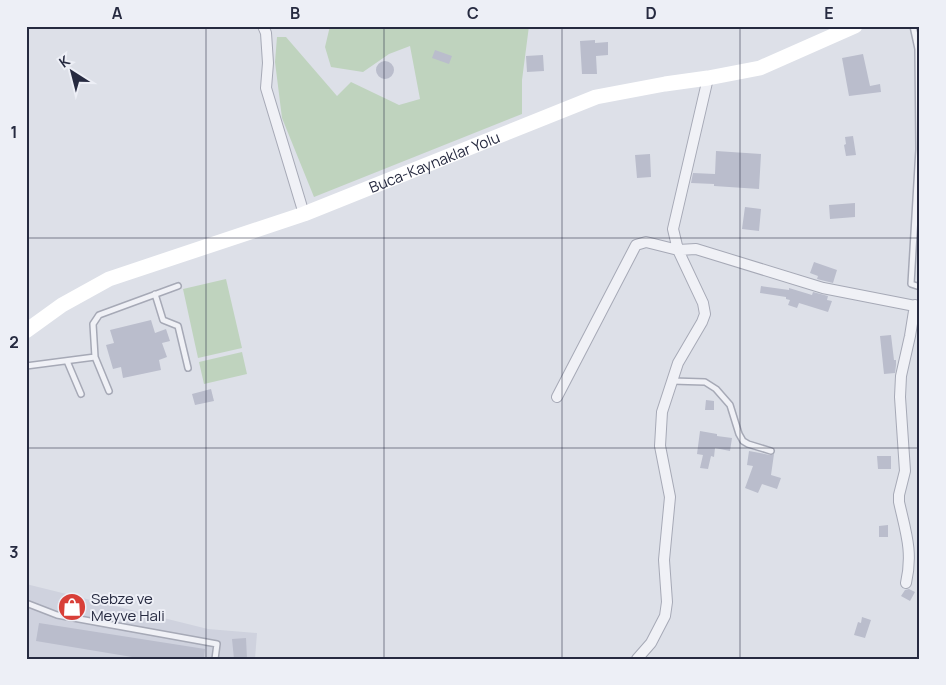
<svg xmlns="http://www.w3.org/2000/svg" width="946" height="685" font-family="Manrope,sans-serif">
  <style>
    .built { fill: #cfd2de }
    .green { fill: #bfd3be }
    .building { fill: #babdcc }
    .lines { fill: none; stroke-linecap: round; stroke-linejoin: round }
    .lane-casing { stroke: #a6a9b6; stroke-width: 8 }
    .street-casing { stroke: #a6a9b6; stroke-width: 12 }
    .lane { stroke: #f0f1f6; stroke-width: 5 }
    .street { stroke: #f0f1f6; stroke-width: 10 }
    .secondary { stroke: #fff; stroke-width: 15 }
    .grid { fill: none; stroke: #262a40; stroke-width: 1; stroke-opacity: 0.55 }
    .labels { text-anchor: middle; dominant-baseline: central; stroke-width: 4; stroke-linejoin: round; paint-order: stroke }
    .street-label { font-size: 15px; fill: #262a40; stroke: #edeff6 }
    .poi-label { font-size: 15px; fill: #262a40; stroke: #edeff6; text-anchor: start }
    .neatline { fill: none; stroke: #262a40; stroke-width: 2 }
    .grid-label { font-size: 16px; text-anchor: middle; font-weight: bold; fill: #262a40 }
  </style>
  <rect width="100%" height="100%" fill="#dde0e8"/>
  <!-- built -->
  <path class="built" d="M26,584l182,45 49,4 -2,26h-229z"/>
  <!-- green -->
  <path class="green" d="M330,26h199l-7,54v34l-208,83 -32,-79 -7,-56 2,-25h9l51,59 14,-14 48,23 21,-6 -10,-53 -21,8 -26,18 -32,-5 -6,-20z
    M226,279l16,69 -44,10 -15,-69z
    M242,352l5,22 -43,10 -5,-22z"/>
  <!-- building -->
  <path class="building" d="M595,40v3l13,-1v13l-12,1 1,18h-15l-2,-33z
    M435,50l17,6 -3,8 -17,-6z
    M863,54l7,32 10,-2 1,8 -32,4 -7,-38z
    M543,55l1,16 -17,1 -1,-16z
    M376 70a9 9 0 1 1 18 0a9 9 0 1 1-18 0Z
    M853,136l3,19 -10,1 -2,-11 2,-1 -1,-7z
    M716,151l45,3 -2,35 -45,-3v-2l-23,-1 2,-10 22,1z
    M650,154l1,23 -14,1 -2,-23z
    M855,203v14l-25,2 -1,-14z
    M745,207l16,2 -2,22 -17,-2z
    M814,262l23,8 -4,13 -16,-4 1,-3 -8,-3z
    M761,286l28,4v-2l23,7 1,-3 15,4 -1,4 5,1 -4,11 -29,-9 -2,5 -9,-3 2,-5 -4,-1v-2l-26,-4z
    M151,320l4,13 11,-4 4,12 -8,2 5,14 -8,3 2,10 -38,8 -2,-11 -8,2 -7,-24 8,-2 -4,-13z
    M891,335l3,25h2v5l-1,8 -11,1 -4,-38z
    M211,389l3,12 -19,4 -3,-11z
    M706,400l8,1v9h-9z
    M700,431l17,3v2l15,2 -2,13 -15,-3 -1,9 -3,-1 -3,13 -8,-1 3,-13 -6,-1z
    M749,451l21,4 4,-1 -3,21 10,3 -4,11 -15,-5 -4,9 -13,-5 8,-22 -6,-1z
    M877,456h14v13h-13z
    M888,525v12h-9v-11z
    M909,589l6,3 -5,9 -9,-5 4,-6z
    M862,617l9,3 -6,18 -11,-3 4,-13 3,1z
    M39,623l166,26 -1,10h-60l-108,-18z
    M246,638l1,21h-13l-2,-20z"/>
  <g class="lines">
    <defs>
      <path id="lane" d="M913,26l5,23 1,100 -8,135 9,3
        M155,294l8,26 15,6 10,42
        M95,357l14,34
        M67,361l14,33
        M26,366l69,-9 -2,-33 6,-9 79,-29
        M672,381l33,1 11,7 14,16 9,29 4,7 5,3 23,7
        M26,603l31,12 160,29 -2,15"/>
      <path id="street" d="M263,26l3,7 2,30 -2,25 38,126
        M708,78l-35,151 5,21 18,-1 127,39 97,19
        M557,397l79,-152 10,-3 32,8 25,53 2,11 -3,8 -24,41 -16,49 -2,34 10,51 -6,63 3,42 -2,14 -14,27 -14,16
        M906,583c7,-31 0,-50 -7,-81v-7l6,-24 -5,-74 1,-21 9,-40 5,-31"/>
    </defs>
    <!-- lane casing -->
    <use href="#lane" class="lane-casing"/>
    <!-- street casing -->
    <use href="#street" class="street-casing"/>
    <!-- lane -->
    <use href="#lane" class="lane"/>
    <!-- street -->
    <use href="#street" class="street"/>
    <!-- secondary -->
    <path class="secondary" id="s1" d="M26,331l36,-26 47,-26 195,-65 292,-117 69,-13 43,-6 52,-10 95,-42"/>
  </g>
  <!-- grid -->
  <path class="grid" d="M206,26v633M384,26v633M562,26v633M740,26v633M26,238h894M26,448h894"/>
  <!-- icons -->
  <defs>
    <symbol id="shop-disc" viewBox="-11 -11 22 22"><circle r="9.5" fill="#d83f38" stroke="#edeff6"/><path d="M-5-2.5h2.3a2.7 3.5 0 0 1 5.4 0H5L5.5 6h-11ZM-1.5-2.5h3a1.5 2.3 0 0 0-3 0Z" fill="#fff"/></symbol>
  </defs>
  <g fill-rule="evenodd">
    <use href="#shop-disc" x="56" y="591" width="32" height="32"/>
  </g>
  <g class="labels">
    <!-- street labels -->
    <g class="street-label">
      <text stroke="none"><textPath href="#s1" startOffset="444">Buca-Kaynaklar Yolu</textPath></text>
    </g>
    <!-- poi labels -->
    <g class="poi-label">
      <text x="91" y="598">Sebze ve<tspan x="91" dy="17">Meyve Hali</tspan></text>
    </g>
  </g>
  <!-- border -->
  <rect width="946" height="685" fill="none" stroke="#edeff6" stroke-width="55"/>
  <!-- north arrow -->
  <g transform="translate(72 72) rotate(324)" stroke="#edeff6" stroke-width="4" paint-order="stroke">
  <path d="M0-4L9 19L0 12L-9 19Z" fill="#262a40"/>
  <text y="-8" font-size="14" font-weight="bold" text-anchor="middle" fill="#262a40">K</text>
  </g>
  <rect x="28" y="28" width="890" height="630" class="neatline"/>
  <g class="grid-label">
    <text x="117" y="19">A</text>
    <text x="295" y="19">B</text>
    <text x="473" y="19">C</text>
    <text x="651" y="19">D</text>
    <text x="829" y="19">E</text>
    <text x="14" y="138">1</text>
    <text x="14" y="348">2</text>
    <text x="14" y="558">3</text>
  </g>
</svg>
